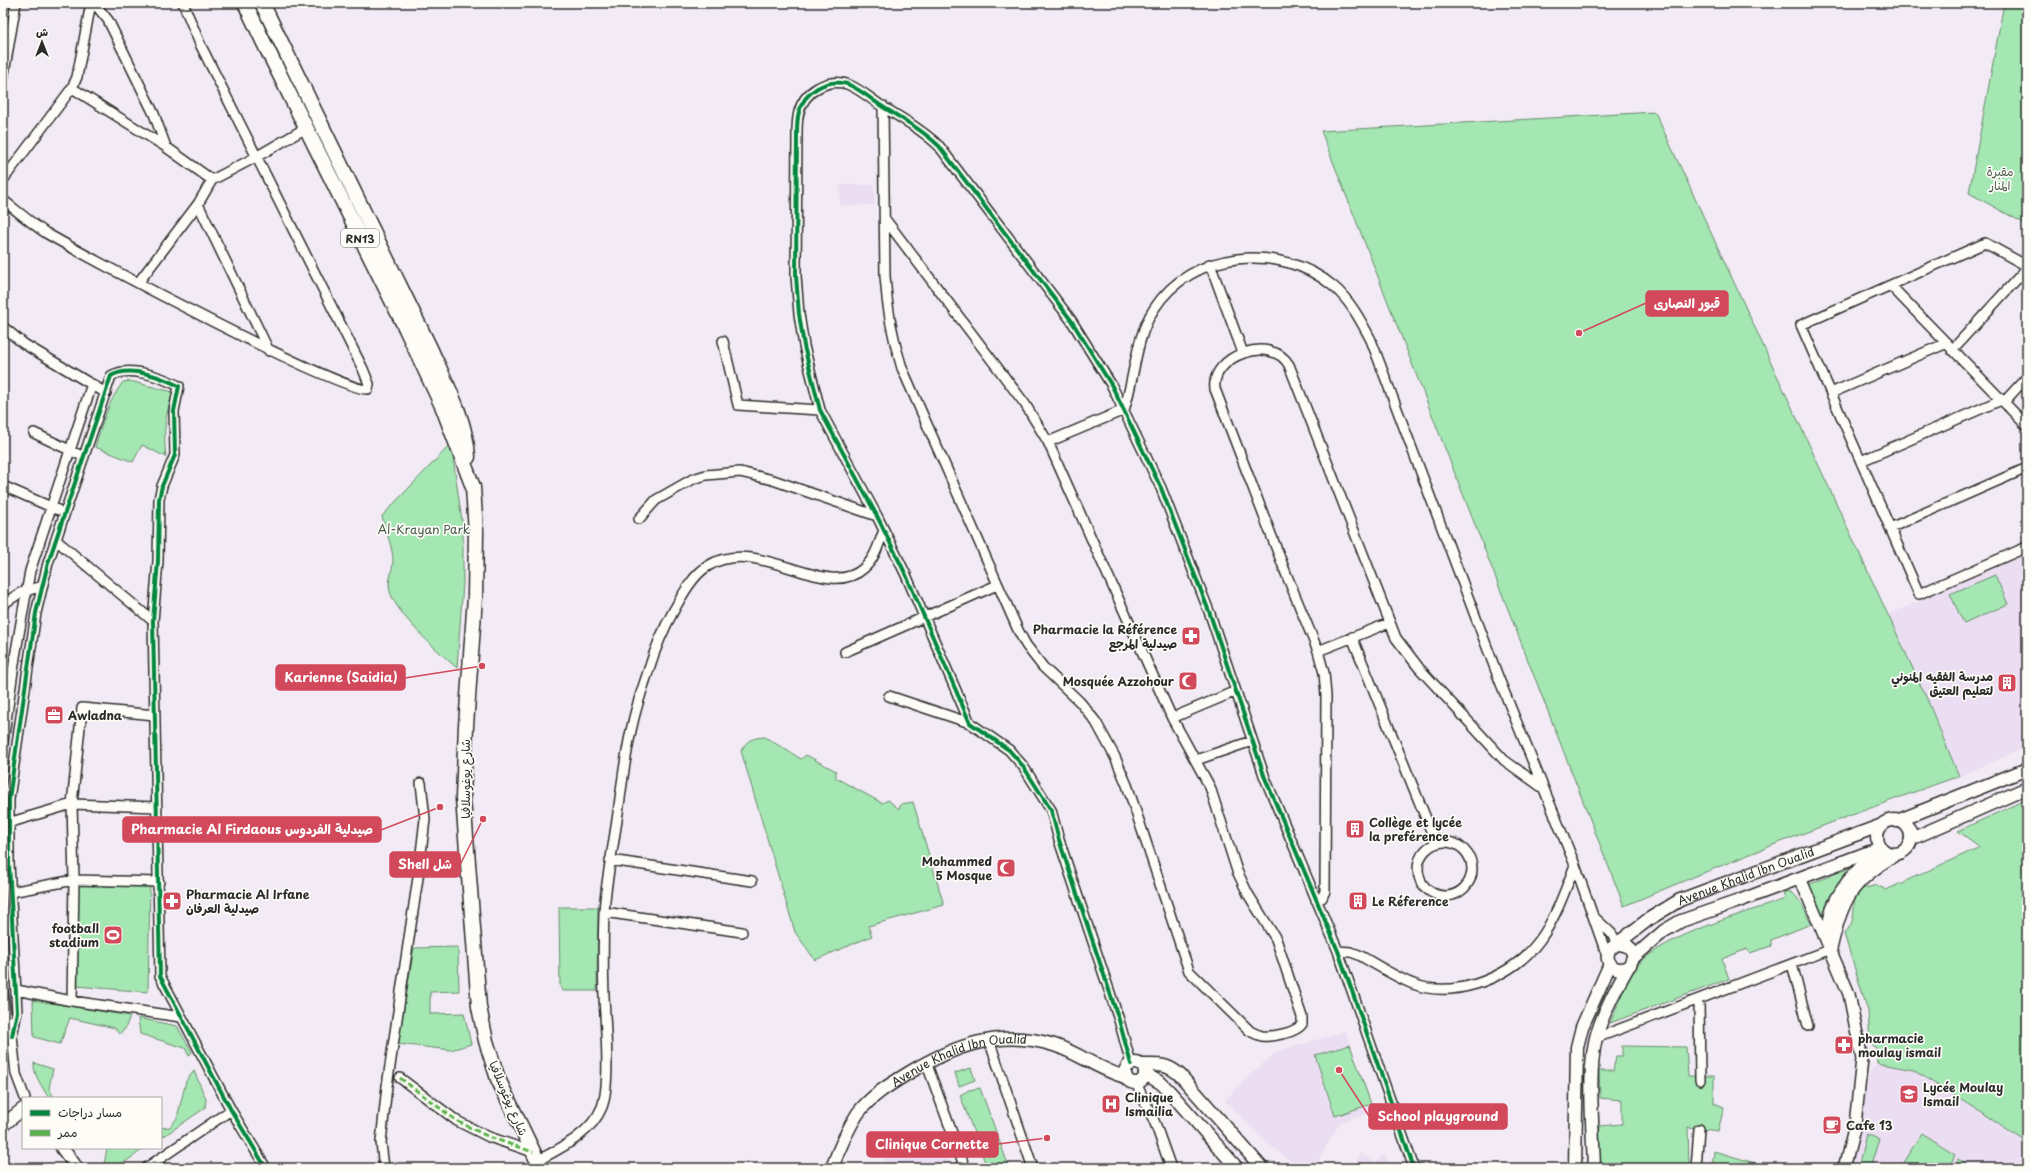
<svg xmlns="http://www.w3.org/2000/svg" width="2030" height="1171" font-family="'Playpen Sans','Playpen Sans Arabic',sans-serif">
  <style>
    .built { fill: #ebddf2 }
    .green { fill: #a4e7b2; stroke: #68896e }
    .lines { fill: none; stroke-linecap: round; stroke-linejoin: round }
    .minor-casing { stroke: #2b2b2b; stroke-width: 12 }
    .tertiary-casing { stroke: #2b2b2b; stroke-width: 14 }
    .secondary-casing { stroke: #2b2b2b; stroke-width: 15 }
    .primary-casing { stroke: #2b2b2b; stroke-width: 17 }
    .minor { stroke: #fdfcf7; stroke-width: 9 }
    .tertiary { stroke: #fdfcf7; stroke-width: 11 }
    .secondary { stroke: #fdfcf7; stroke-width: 12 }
    .primary { stroke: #fdfcf7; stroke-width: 14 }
    .quiet { stroke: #56b246; stroke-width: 3; stroke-dasharray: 6 3; stroke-linecap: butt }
    .cycleway-casing { stroke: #fdfcf7; stroke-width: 6 }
    .cycleway { stroke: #00873e; stroke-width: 4 }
    .labels { text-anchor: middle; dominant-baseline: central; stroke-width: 3.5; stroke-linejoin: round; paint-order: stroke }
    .shield { fill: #fdfcf7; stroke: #6a6a68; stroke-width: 1 }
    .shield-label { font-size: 11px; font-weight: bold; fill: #2b2b2b }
    .park-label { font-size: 12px; fill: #495a4d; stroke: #fdfcf7 }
    .poi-label { font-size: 12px; font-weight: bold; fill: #2b2b2b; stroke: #fdfcf7; text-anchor: start }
    .street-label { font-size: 12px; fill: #2b2b2b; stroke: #fdfcf7 }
    .leader { fill: none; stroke: #d1495b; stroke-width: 1.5 }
    .callout-dot { fill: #d1495b; stroke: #fdfcf7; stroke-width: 1.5 }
    .callout { fill: #d1495b; stroke: #d1495b; stroke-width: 1.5 }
    .callout-label { font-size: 13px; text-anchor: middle; font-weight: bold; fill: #fff }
  </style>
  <rect width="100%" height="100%" fill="#f2eaf4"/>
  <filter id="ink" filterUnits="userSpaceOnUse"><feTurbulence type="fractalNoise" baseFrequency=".025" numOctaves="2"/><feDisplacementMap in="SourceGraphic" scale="8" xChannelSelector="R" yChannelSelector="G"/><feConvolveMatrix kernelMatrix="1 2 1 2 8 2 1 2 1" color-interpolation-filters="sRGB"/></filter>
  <g filter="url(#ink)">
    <!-- built -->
    <path class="built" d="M840,185h34l1,20 -35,1z
      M2027,553v194l-68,29 -71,-161z
      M3,577l7,3 -4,13 -3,1z
      M1346,1031l4,14 -35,10 20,60 36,-11 2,8 -33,10 -26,46h-13l-30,-22 -46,-45 12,-14 39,-35z
      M1877,1063l36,7 114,71v27h-175l18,-97z
      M941,1137l11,31h-66l-2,-10z
      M1360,1152l15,11 8,-8 3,1 4,12h-58l16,-4 7,3z"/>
    <!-- green -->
    <path class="green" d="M2004,3h23v222l-58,-32z
      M1655,112l272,587 32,77c-113,40 -225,83 -335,130l-303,-775z
      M130,381l43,11c-8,25 -10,38 -7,65l-24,-12 -9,17 -38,-15c7,-23 13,-45 28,-65z
      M451,444l12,84v55l-6,85c-18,-16 -67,-58 -68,-82 0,-8 4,-17 4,-25 0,-14 -8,-31 -11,-45z
      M1995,575l13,29 -44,20 -14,-30z
      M765,737l36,22 5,-4 30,16v7l46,25 6,-3 11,9 2,-5 12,-2 31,103 -76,21 4,10 -57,24 -20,-28 -54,-181c6,-12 12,-13 24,-14z
      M2027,799v342l-114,-71 -36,-7 -1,-15 -6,-6 -2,-31 -24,-77c12,-12 10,-26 10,-43l23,-6 9,5 94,-43 -22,-16z
      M1857,865l-33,56 -16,-36z
      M77,880l73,4 -2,108 -72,-6z
      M1789,891c11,5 17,22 22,33l-40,16v6l-21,7 -3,-4 -25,10 7,20 -119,44c9,-19 15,-42 28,-58 26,-30 108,-52 147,-66l-2,-5z
      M559,907h39l-1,84h-35l-2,-5z
      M458,947l1,44 -29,1v22l34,-1 7,31 -20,6 -53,-6 16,-96z
      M33,1000l97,16 -5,13 -6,5 -4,-6 -45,-10 -10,26 -26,-7z
      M138,1018l39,8 15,26 -3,4 -4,-8 -45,-14z
      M1350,1045l21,59 -36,12 -20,-61z
      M1622,1046l64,1 2,29h26v27l10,4 -6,24 -30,-4 1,41h-92l3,-42 22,-2v-24l-22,-2 -1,-27h14l3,-15h6z
      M34,1063l19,6 -4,19 5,10h-5c-6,-10 -16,-23 -15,-35z
      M971,1068l4,12 -16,6 -4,-13z
      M194,1071l12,28 -1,9 -44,30v-10l9,-1 7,-9 9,-37z
      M980,1088l29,79 -22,1 -27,-73 9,-5z
      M1922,1133l33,21 -8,14h-46z
      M1866,1134l13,5 -9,29h-12z
      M107,1148h38c-14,9 -24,21 -41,17z
      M1714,1151l51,15v2h-53z
      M1958,1159l14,9h-20z"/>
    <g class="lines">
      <defs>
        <path id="minor" d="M94,3l14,17 46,94 12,33
          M3,79l13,-76
          M72,88l94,59 46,33 -14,24 -60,79
          M883,106l2,170c2,32 7,61 17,92l116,262 8,15 17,22 37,35 16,20 19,35 12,28 62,186 61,60c4,2 7,4 12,5 10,1 34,-3 40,-12v-7l-26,-78 -28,-45 -11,-23 -27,-84 -38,-69 -124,-276 -23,-38 -140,-185
          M3,180l69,-92 5,-11 14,-74
          M212,180l44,-23 50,-29
          M3,200c14,11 28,23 43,33 33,20 304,164 322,156l1,-5 -6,-15 -163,-325 -17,-41
          M198,204l71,147
          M1210,264l33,89
          M2027,266l-42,-23 -184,82 118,269 108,-47
          M1891,286l136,140
          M3,327l21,17 82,49
          M723,341l15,64 82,5
          M1952,350l75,-82
          M1831,393l116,-50
          M2004,402l23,-25
          M34,433l50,24
          M1048,442l76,-32c11,-33 11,-72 30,-101 37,-59 127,-67 179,-23 17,14 28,35 38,54l128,339 76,186 32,91
          M1861,461l140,-61
          M3,486l55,24
          M639,519l17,-19 37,-21 13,-4 34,-3 33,8 104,36
          M1890,528l137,-60
          M56,540l97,81
          M3,604l17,-11 22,-7
          M1352,637l84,206
          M1318,651l-31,-75 -72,-187c-5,-33 57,-55 74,-24l107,273 23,30 85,92 39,28
          M845,652l152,-67
          M889,696l81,27
          M1172,718l64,-27
          M3,742l12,-85 15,-86 62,-187
          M1196,760l56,-19
          M8,823l64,-19 85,3
          M1418 869a27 27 0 1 1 54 0a27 27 0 1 1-54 0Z
          M610,860l142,21
          M11,892l63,-12 85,2
          M1316,900l6,-2 3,-7 1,-195 -2,-23 -6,-22 71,-28
          M604,912l138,20
          M1594,917l17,16 7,11
          M1338,951l13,1 8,3c18,10 36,22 54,29 21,8 43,6 63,0 64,-21 77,-62 99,-119
          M1792,964l16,62
          M16,990l56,11 109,16
          M3,991l2,21 7,24 4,38 9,24
          M1699,1000l1,80
          M72,1001l2,-121 -2,-76 10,-96 73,7
          M12,1036l5,-24 -8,-149v-64l27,-186 12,-50 63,-187c19,-11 50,1 68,10l-5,25 1,44 -13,31 -3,13 -1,62 -5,60 7,355 71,134 35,58
          M1596,1038l235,-89
          M989,1040l44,128
          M926,1062l39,106
          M1131,1064l-12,-44 -60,-180 -8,-30 -28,-44 -14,-16 -39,-27 -64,-148 -29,-59 -57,-106 -16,-64 -5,-32 -3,-38 1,-142c0,-8 0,-15 2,-22 5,-20 27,-34 48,-28 13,5 24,15 36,23 20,12 39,23 56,39l132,174 41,66 49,102 49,126 55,164 73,173 76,217
          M400,1078l57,43 32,16 44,15
          M1136,1083l19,40 16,45
          M537,1161c24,-13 54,-27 65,-54 9,-24 3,-84 2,-111 -1,-27 -1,-55 0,-82 1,-27 7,-54 11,-81 6,-37 9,-75 18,-111 4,-18 10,-35 16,-53 6,-20 15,-41 25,-59 9,-16 19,-35 34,-44 51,-32 118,37 156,2 11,-9 15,-25 20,-38
          M146,1168l85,-58
          M384,1168l-3,-26 6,-56 32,-215 6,-52 -4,-36
          M1696,1168l3,-39"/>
        <path id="tertiary" d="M1800,878l49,116 13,65 -7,66 -11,43
          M1827,939c1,-10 2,-21 5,-31 9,-22 30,-48 52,-57
          M1831,949c12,-51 20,-67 66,-95"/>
        <g id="secondary">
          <circle cx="1894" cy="837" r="17"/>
          <path d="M1897,821l130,-52"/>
          <path d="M1911,839l116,-51"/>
          <path id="s1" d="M1619,944l9,2 6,8 -4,11c-12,10 -27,-1 -21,-15l40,-31 31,-19 202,-75"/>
          <path d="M1634,957l30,-26 17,-10 55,-19 144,-54"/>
          <circle cx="1135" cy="1073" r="10"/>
          <path d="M1141,1065c18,0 25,-2 39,10l82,93"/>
          <path d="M1145,1074l16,9 8,8 68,77"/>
          <path d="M3,1125l20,-16"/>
          <path d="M62,1148l15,20"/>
          <path id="s2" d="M832,1168c7,-19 15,-38 26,-55 13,-17 31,-28 49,-39 46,-28 93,-46 147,-29 25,8 47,26 72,32"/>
          <path d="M1575,1168l2,-121 5,-20 28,-63"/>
          <path d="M1594,1168c-1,-38 -7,-99 3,-134 7,-23 19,-46 31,-67"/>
        </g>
        <path id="primary" d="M245,3l18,38 143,288 37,79 30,79 3,45 -1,65 -9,129 -3,72 16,209 7,34 12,38 43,89
          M262,3l168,345c15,34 36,70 38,109"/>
      </defs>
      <!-- minor casing -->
      <use href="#minor" class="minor-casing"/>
      <!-- tertiary casing -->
      <use href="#tertiary" class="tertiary-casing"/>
      <!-- secondary casing -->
      <use href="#secondary" class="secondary-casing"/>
      <!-- primary casing -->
      <use href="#primary" class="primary-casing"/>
      <!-- minor -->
      <use href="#minor" class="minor"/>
      <!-- tertiary -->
      <use href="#tertiary" class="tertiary"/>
      <!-- secondary -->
      <use href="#secondary" class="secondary"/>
      <!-- primary -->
      <use href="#primary" class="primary"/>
      <!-- quiet -->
      <path class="quiet" d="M400,1078l57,43 32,16 44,15"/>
      <defs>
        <path id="cycleway" d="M12,1036l5,-24 -8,-149v-64l27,-186 12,-50 63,-187c19,-11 50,1 68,10l-5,25 1,44 -13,31 -3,13 -1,62 -5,60 7,355 71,134 35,58
          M1131,1064l-12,-44 -60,-180 -8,-30 -28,-44 -14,-16 -39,-27 -64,-148 -29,-59 -57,-106 -16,-64 -5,-32 -3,-38 1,-142c0,-8 0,-15 2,-22 5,-20 27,-34 48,-28 13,5 24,15 36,23 20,12 39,23 56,39l132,174 41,66 49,102 49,126 55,164 73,173 76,217"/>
      </defs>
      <!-- cycleway casing -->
      <use href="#cycleway" class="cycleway-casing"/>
      <!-- cycleway -->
      <use href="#cycleway" class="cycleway"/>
    </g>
  </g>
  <!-- icons -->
  <defs>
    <symbol id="pharmacy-square" viewBox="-11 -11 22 22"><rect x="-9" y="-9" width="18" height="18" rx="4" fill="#d1495b" stroke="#fdfcf7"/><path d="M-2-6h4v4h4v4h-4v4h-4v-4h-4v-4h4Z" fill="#fff"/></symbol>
    <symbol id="mosque-square" viewBox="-11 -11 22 22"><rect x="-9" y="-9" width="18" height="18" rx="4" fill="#d1495b" stroke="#fdfcf7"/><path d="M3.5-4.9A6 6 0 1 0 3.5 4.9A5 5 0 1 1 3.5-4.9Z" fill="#fff"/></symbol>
    <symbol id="building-square" viewBox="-11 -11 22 22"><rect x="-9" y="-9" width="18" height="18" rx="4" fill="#d1495b" stroke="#fdfcf7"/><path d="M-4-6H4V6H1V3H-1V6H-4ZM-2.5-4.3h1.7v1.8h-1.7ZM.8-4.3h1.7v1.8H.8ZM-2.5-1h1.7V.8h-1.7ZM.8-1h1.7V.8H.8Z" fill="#fff"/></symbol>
    <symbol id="office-square" viewBox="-11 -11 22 22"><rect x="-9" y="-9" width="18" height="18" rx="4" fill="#d1495b" stroke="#fdfcf7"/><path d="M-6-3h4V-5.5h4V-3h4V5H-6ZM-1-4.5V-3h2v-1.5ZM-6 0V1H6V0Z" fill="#fff"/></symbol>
    <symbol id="stadium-square" viewBox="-11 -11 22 22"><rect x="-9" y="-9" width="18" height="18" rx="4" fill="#d1495b" stroke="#fdfcf7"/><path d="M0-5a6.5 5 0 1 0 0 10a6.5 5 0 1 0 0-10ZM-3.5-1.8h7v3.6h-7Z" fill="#fff"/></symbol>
    <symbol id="university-square" viewBox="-11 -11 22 22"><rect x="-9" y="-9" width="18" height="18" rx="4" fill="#d1495b" stroke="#fdfcf7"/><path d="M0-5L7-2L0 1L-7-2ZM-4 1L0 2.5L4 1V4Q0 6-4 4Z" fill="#fff"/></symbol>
    <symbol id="hospital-square" viewBox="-11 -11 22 22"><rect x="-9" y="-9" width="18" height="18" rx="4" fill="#d1495b" stroke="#fdfcf7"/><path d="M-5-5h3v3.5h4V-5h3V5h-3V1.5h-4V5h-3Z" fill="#fff"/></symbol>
    <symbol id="cafe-square" viewBox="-11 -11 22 22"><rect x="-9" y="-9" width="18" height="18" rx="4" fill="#d1495b" stroke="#fdfcf7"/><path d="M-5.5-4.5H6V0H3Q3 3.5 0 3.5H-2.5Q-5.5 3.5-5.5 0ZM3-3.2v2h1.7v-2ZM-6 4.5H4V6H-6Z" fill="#fff"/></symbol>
  </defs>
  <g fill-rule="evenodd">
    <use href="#pharmacy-square" x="1180" y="625" width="22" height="22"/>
    <use href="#mosque-square" x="1177" y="670" width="22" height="22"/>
    <use href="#building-square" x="1996" y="672" width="22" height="22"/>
    <use href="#office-square" x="43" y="704" width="22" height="22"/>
    <use href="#building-square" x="1344" y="818" width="22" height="22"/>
    <use href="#mosque-square" x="995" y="857" width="22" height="22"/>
    <use href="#pharmacy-square" x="161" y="890" width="22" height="22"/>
    <use href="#building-square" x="1347" y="890" width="22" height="22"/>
    <use href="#stadium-square" x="102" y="924" width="22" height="22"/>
    <use href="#pharmacy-square" x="1833" y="1034" width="22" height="22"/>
    <use href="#university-square" x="1898" y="1083" width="22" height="22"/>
    <use href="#hospital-square" x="1100" y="1093" width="22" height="22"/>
    <use href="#cafe-square" x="1821" y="1114" width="22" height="22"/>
  </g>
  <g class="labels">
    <!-- shield labels -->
    <rect class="shield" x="341" y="229" width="38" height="18" rx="3"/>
    <g class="shield-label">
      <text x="360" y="238">RN13</text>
    </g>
    <!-- park labels -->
    <g class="park-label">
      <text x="2000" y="171">مقبرة<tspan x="2000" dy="14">المنار</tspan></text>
      <text x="424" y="529">Al-Krayan Park</text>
    </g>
    <!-- poi labels -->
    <g class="poi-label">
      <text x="1177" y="629" text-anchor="end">Pharmacie la Référence<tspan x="1177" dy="14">صيدلية المرجع</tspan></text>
      <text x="1993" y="676" text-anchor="end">مدرسة الفقيه المنوني<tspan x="1993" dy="14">لتعليم العتيق</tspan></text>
      <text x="1174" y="681" text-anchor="end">Mosquée Azzohour</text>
      <text x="68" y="715">Awladna</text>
      <text x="1369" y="822">Collège et lycée<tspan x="1369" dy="14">la preférence</tspan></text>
      <text x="992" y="861" text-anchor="end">Mohammed<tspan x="992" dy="14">5 Mosque</tspan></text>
      <text x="186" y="894">Pharmacie Al Irfane<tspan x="186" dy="14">صيدلية العرفان</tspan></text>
      <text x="1372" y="901">Le Réference</text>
      <text x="99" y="928" text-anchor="end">football<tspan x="99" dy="14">stadium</tspan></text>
      <text x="1858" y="1038">pharmacie<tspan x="1858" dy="14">moulay ismail</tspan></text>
      <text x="1923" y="1087">Lycée Moulay<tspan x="1923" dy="14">Ismail</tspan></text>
      <text x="1125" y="1097">Clinique<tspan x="1125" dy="14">Ismailia</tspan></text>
      <text x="1846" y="1125">Cafe 13</text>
    </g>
    <!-- street labels -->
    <g class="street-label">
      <text transform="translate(465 779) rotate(-90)">شارع يوغوسلافيا</text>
      <text stroke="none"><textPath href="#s1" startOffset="225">Avenue Khalid Ibn Oualid</textPath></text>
      <text stroke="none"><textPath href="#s2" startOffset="179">Avenue Khalid Ibn Oualid</textPath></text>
      <text transform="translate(509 1098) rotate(67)">شارع يوغوسلافيا</text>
    </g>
  </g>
  <!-- callouts -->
  <path class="leader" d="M1579 333L1646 303M482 666L405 678M440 807L381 830M483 819L460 865M1339 1070L1369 1116M1047 1138L998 1144"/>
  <g class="callout-dot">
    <circle cx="1579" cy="333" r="4"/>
    <circle cx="482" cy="666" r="4"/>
    <circle cx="440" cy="807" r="4"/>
    <circle cx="483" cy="819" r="4"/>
    <circle cx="1339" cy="1070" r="4"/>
    <circle cx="1047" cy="1138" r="4"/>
  </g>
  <g class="callout">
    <rect x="1646" y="291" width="82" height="25" rx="4"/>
    <rect x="276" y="665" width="129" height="25" rx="4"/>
    <rect x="123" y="817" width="258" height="25" rx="4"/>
    <rect x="390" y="852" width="70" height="25" rx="4"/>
    <rect x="1369" y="1104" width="138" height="25" rx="4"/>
    <rect x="867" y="1132" width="131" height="25" rx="4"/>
  </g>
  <g class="callout-label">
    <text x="1687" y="308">قبور النصارى</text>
    <text x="341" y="682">Karienne (Saidia)</text>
    <text x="252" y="834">Pharmacie Al Firdaous صيدلية الفردوس</text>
    <text x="425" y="869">Shell شل</text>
    <text x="1438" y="1121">School playground</text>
    <text x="932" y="1149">Clinique Cornette</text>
  </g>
  <!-- margin -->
  <rect width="2030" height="1171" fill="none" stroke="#fdfcf7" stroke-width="16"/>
  <rect x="8" y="8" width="2014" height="1155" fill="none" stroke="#2b2b2b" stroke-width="1.5" filter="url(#ink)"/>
  <!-- legend -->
  <rect x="22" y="1097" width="140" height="52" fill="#fdfcf7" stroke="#a9a8a5"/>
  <rect x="30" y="1110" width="20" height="6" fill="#00873e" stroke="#a9a8a5"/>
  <text x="58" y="1117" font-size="12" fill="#2b2b2b">مسار دراجات</text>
  <rect x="30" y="1130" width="20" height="6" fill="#56b246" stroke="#a9a8a5"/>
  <text x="58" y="1137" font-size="12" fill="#2b2b2b">ممر</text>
  <!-- north arrow -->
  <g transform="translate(42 42)" stroke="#fdfcf7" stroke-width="3" paint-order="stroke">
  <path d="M0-3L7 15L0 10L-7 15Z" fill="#2b2b2b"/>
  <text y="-6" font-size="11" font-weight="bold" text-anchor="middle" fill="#2b2b2b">ش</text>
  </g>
</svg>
